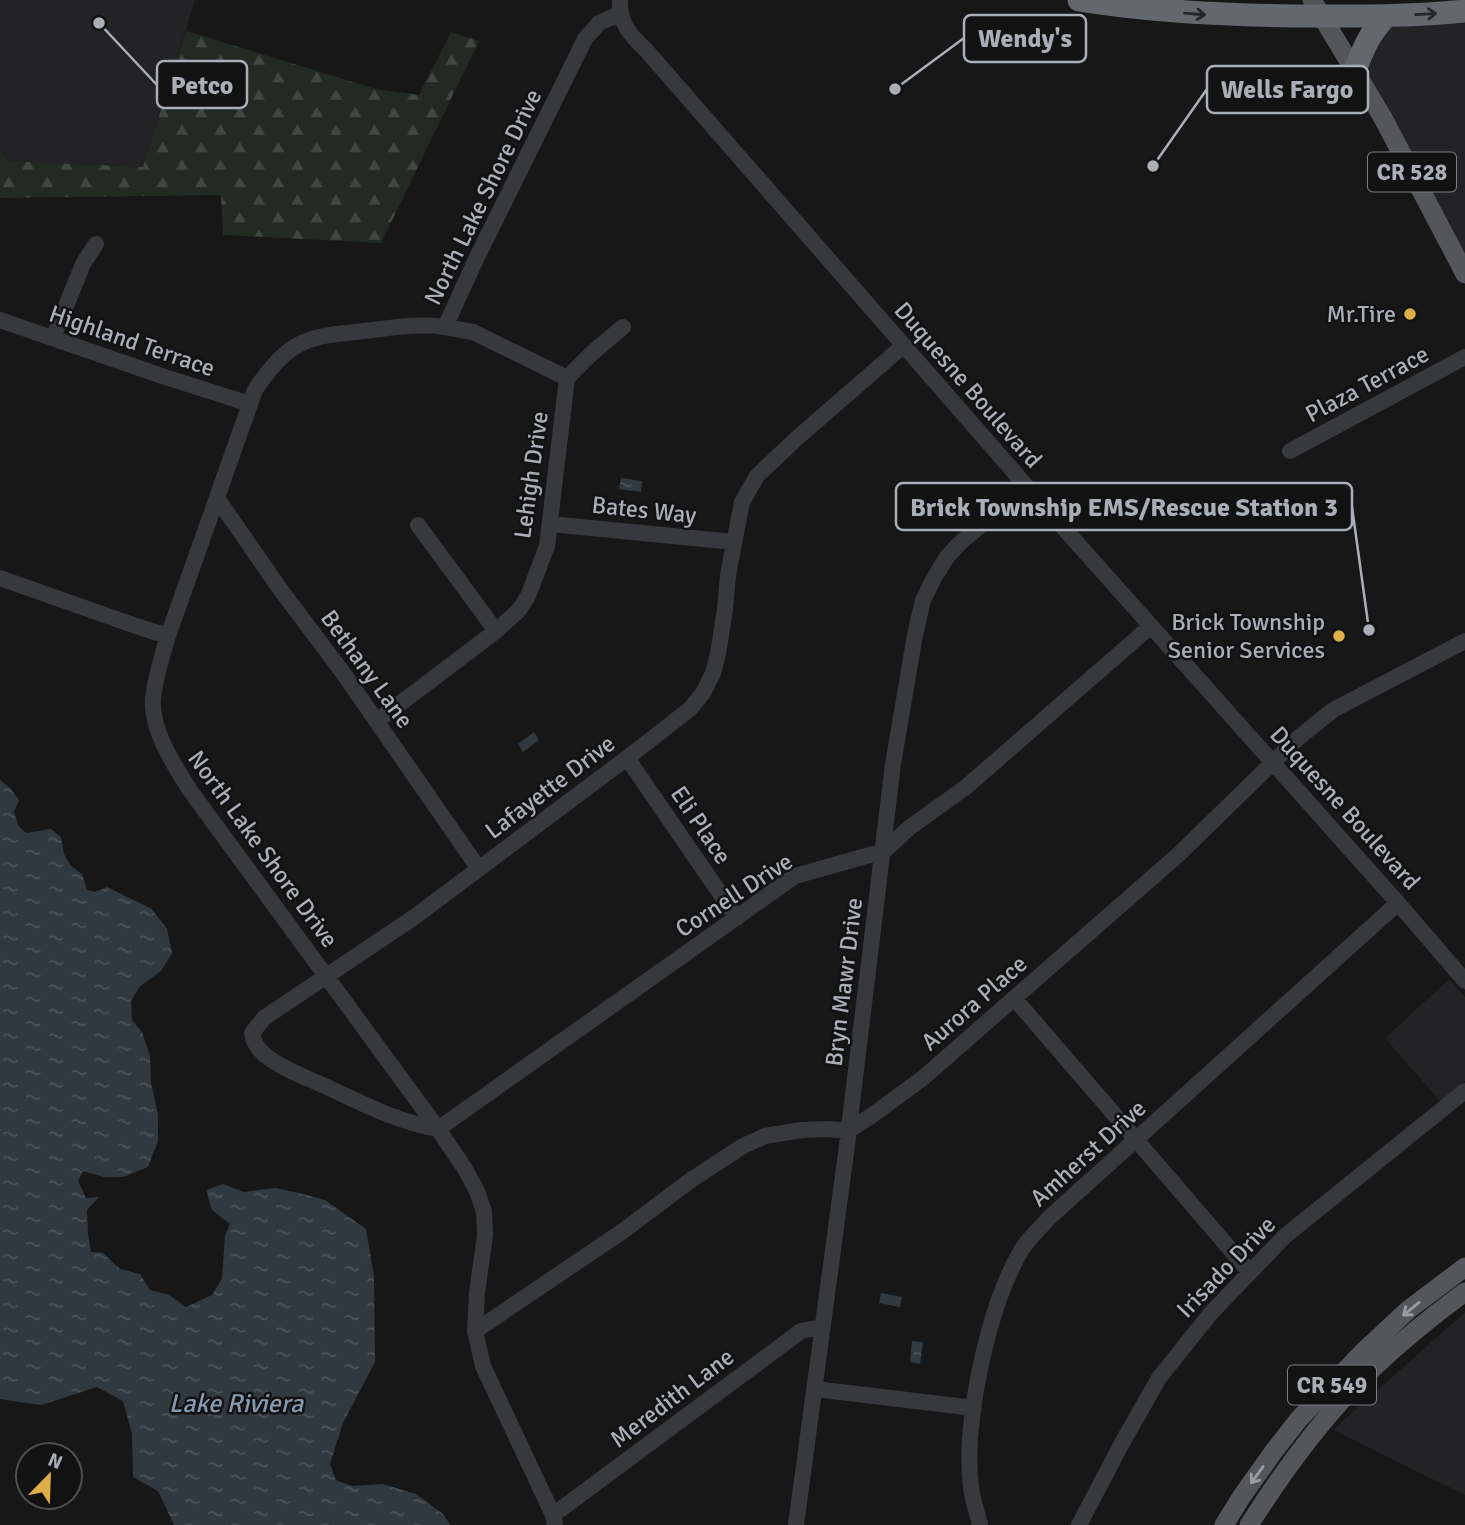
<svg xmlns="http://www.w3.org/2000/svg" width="1465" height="1525" font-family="Signika,sans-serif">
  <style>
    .built { fill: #232325 }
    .forest { fill: url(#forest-firs) }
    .water { fill: url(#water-ripples) }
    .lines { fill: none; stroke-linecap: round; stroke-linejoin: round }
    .minor { stroke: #38393d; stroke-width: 16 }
    .major { stroke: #54565c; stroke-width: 19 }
    .highway { stroke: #64676d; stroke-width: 23 }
    .oneway { stroke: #26272a }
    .oneway2 { stroke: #999ca5 }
    .poi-dot { fill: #dfaf47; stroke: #121213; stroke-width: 2.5 }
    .labels { text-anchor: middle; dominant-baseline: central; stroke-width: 5; stroke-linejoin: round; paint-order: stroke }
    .shield { fill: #121213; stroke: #7c7f86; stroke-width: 2 }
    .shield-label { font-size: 23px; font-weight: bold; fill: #aaaeb7 }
    .street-label { font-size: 24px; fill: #aaaeb7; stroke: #121213 }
    .poi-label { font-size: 24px; fill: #aaaeb7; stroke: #121213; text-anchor: end }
    .water-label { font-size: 26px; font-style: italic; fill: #859aae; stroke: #121213 }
    .leader { fill: none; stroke: #aaaeb7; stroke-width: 2.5 }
    .callout-dot { fill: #aaaeb7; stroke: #121213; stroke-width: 2.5 }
    .callout { fill: #121213; stroke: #aaaeb7; stroke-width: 2.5 }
    .callout-label { font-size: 26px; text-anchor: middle; font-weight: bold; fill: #aaaeb7 }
  </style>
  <defs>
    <pattern id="forest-firs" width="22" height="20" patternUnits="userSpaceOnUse" patternTransform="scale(1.75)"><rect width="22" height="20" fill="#232a24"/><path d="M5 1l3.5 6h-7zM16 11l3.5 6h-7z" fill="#404642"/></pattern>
    <pattern id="water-ripples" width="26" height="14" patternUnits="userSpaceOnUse" patternTransform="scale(1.75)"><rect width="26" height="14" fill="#313940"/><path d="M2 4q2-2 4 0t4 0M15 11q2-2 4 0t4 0" fill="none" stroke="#4c5359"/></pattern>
  </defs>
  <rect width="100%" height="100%" fill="#171718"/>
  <!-- built -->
  <path class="built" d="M0,0h195l-52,167 -135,-6 -8,-13z
    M1465,11v263l-110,-204 31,-54z
    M1449,979l16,18v84l-24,21 -56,-64z
    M1465,1312v183l-132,-65z"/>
  <!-- forest -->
  <path class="forest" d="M186,31l190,58 43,6 32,-63 28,9 -98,202 -158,-8 -2,-40 -221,3v-50l8,13 135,6z"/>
  <!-- water -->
  <path class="water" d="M621,478l21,3 -1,11 -22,-3z
    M534,732l5,8 -16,12 -5,-8z
    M0,780l10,8 9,12 -5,12 4,13 8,8 25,-4 10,8 3,17 7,12 11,8 5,16 8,2 12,-5 45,22 15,20 5,24 -11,18 -21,15 -9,15 1,19 10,12 8,24 1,27 7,32v26l-10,26 -25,10h-19l-21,-6 -5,10 8,17 13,-1 -12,13 1,24 3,18 12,1 17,16 20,5 10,16 19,5 17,12 26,-12 10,-16 3,-43 5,-12 -18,-14 -6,-20 17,-6 21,8 31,-4 28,6 22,6 41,29 8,47 1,86 -32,61 -13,41 6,16 16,6 31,-2 33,10 27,20 7,11h-276l-16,-34 -25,-14 -1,-43 -9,-33 -26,-14 -56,18 -41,-6z
    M881,1293l21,4 -2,10 -21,-4z
    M912,1341l11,1 -3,22 -10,-2z"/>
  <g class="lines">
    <!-- minor -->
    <path class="minor" d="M620,0c-1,23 10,35 26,50l382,438 370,415 67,78
      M0,320l162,56 88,28
      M445,327l28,5 94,46
      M53,338l30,-74 13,-20
      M903,346l-107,93 -39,37 -15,26 -14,73 -3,34 -7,45 -5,19 -10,20 -13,16 -63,49 -214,160 -149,100 -12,15c1,9 7,17 14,23 17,13 39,21 59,30 36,17 73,36 113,43l357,-253 89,-25 25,-23 57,-41 185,-161
      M567,378l25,-25 31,-26
      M1290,451l175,-94
      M217,498l63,91 61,81 138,199
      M550,524l184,18
      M418,525l78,106
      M0,578l136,48 32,10
      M377,721l119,-90 23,-21 9,-14 19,-50 20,-168
      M627,758l110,160
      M1014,998l235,273
      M475,1331l148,-100 68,-51 52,-34 22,-10 37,-6 26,-1 20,2 23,-15 52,-38 255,-223 119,-116 36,-29 132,-69
      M815,1389l159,19
      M553,1515l248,-184 21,-4
      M555,1525l-2,-10 -70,-149 -8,-35 2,-38 8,-58 -1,-23 -7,-21 -12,-22 -27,-40 -249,-340c-16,-26 -38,-59 -36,-90 2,-22 9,-42 15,-63l87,-246c10,-15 24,-34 41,-44 21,-12 44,-12 68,-15 27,-3 54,-8 81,-4l33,-72 107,-216 14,-16 20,-9
      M796,1525l50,-372 47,-389 22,-129 8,-35 11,-22 13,-21 13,-14 21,-18 47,-37
      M980,1525c-3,-12 -7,-24 -9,-37 -8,-65 17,-182 51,-239 7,-11 19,-22 28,-32l348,-314
      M1079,1525l43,-82 37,-65 52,-65 74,-77 180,-145"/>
    <!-- major -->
    <path class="major" d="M1312,0l71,118 82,156
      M1224,1525l18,-29 32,-45 25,-32 63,-66 46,-43 57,-43
      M1249,1525c31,-49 65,-96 105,-138 33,-34 73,-67 111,-95"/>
    <!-- highway -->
    <path class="highway" d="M1079,0c80,13 160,16 241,16 48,0 97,0 145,-5
      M1355,70c10,-25 13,-34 31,-54"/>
  </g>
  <!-- one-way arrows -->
  <defs><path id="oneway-shaft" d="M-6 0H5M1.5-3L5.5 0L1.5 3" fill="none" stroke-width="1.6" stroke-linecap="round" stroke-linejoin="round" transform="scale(1.75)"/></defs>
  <g class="oneway">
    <use href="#oneway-shaft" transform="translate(1195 14) rotate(5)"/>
    <use href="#oneway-shaft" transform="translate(1426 14) rotate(-3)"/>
  </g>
  <g class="oneway2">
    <use href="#oneway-shaft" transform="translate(1411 1309) rotate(141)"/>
    <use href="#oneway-shaft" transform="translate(1257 1475) rotate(126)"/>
  </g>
  <!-- markers -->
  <g class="poi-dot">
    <circle cx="1410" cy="314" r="7"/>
    <circle cx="1339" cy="636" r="7"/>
  </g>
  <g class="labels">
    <!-- shield labels -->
    <g class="shield">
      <rect x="1368" y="152.5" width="88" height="39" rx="5"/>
      <rect x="1288" y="1365.5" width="88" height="39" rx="5"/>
    </g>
    <g class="shield-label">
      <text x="1412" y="172">CR 528</text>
      <text x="1332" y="1385">CR 549</text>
    </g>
    <!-- street labels -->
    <g class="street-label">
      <text transform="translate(483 197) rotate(-64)">North Lake Shore Drive</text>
      <text transform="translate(132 341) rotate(19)">Highland Terrace</text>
      <text transform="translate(1367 384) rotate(-28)">Plaza Terrace</text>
      <text transform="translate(968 385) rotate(49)">Duquesne Boulevard</text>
      <text transform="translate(531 475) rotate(-82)">Lehigh Drive</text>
      <text transform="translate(644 510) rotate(6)">Bates Way</text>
      <text transform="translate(367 669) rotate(54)">Bethany Lane</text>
      <text transform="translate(550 787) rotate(-37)">Lafayette Drive</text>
      <text transform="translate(1345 808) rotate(48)">Duquesne Boulevard</text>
      <text transform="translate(701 825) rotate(56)">Eli Place</text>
      <text transform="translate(263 849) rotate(54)">North Lake Shore Drive</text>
      <text transform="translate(734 895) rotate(-33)">Cornell Drive</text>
      <text transform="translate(844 982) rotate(-83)">Bryn Mawr Drive</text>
      <text transform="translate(974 1003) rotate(-41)">Aurora Place</text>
      <text transform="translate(1088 1153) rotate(-42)">Amherst Drive</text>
      <text transform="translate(1226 1267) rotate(-46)">Irisado Drive</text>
      <text transform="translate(672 1398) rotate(-37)">Meredith Lane</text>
    </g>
    <!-- poi labels -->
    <g class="poi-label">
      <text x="1396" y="314">Mr.Tire</text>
      <text x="1325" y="622">Brick Township<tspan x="1325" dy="28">Senior Services</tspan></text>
    </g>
    <!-- water labels -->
    <g class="water-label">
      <text x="236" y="1404">Lake Riviera</text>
    </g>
  </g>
  <!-- callouts -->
  <path class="leader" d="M895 89L964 38M99 23L157 85M1153 166L1207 89M1369 630L1352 507"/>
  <g class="callout-dot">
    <circle cx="895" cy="89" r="7"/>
    <circle cx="99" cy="23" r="7"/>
    <circle cx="1153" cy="166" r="7"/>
    <circle cx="1369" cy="630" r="7"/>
  </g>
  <g class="callout">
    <rect x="964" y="15" width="122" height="47" rx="7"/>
    <rect x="157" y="61" width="90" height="47" rx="7"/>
    <rect x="1207" y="66" width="161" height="47" rx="7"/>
    <rect x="896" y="483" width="456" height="47" rx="7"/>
  </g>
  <g class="callout-label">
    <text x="1025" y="47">Wendy's</text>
    <text x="202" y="94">Petco</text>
    <text x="1287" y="98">Wells Fargo</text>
    <text x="1124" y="516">Brick Township EMS/Rescue Station 3</text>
  </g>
  <!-- north arrow -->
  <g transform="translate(49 1476) rotate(23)"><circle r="33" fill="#121213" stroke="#4f5055" stroke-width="2"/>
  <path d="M0-5L12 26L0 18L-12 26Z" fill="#dfaf47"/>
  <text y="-10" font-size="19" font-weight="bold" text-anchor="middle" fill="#aaaeb7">N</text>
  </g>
</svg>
